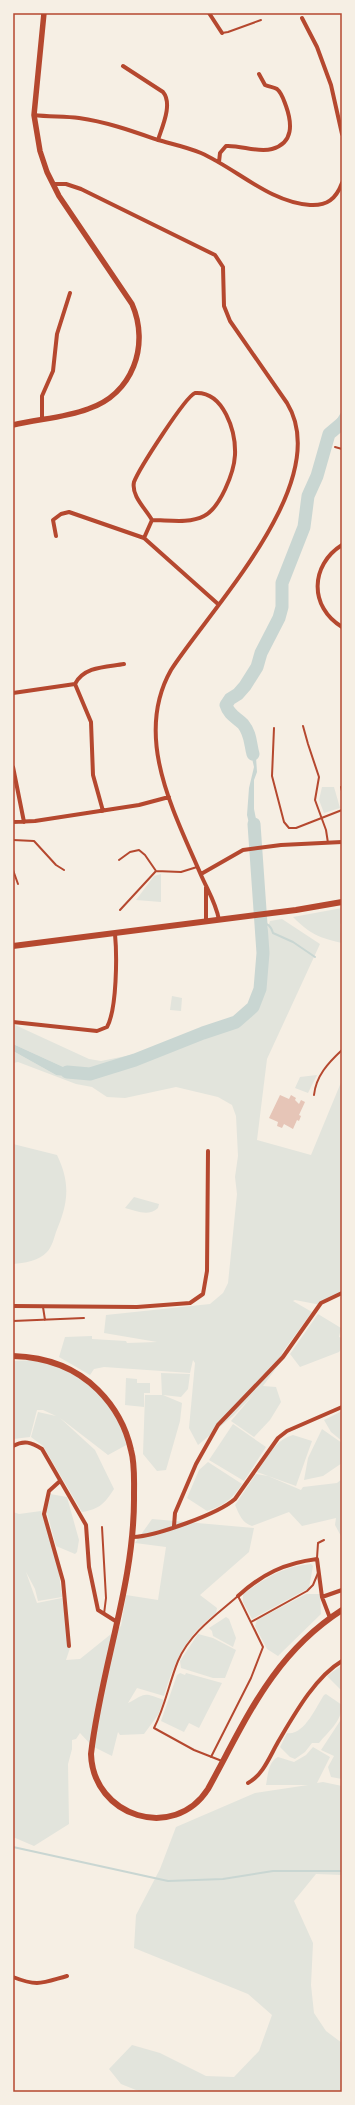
<svg xmlns="http://www.w3.org/2000/svg" width="355" height="2105" font-family="Georgia,serif">
  <style>
    .green { fill: #e2e4dc }
    .water { fill: #c9d6d2 }
    .lines { fill: none; stroke-linecap: round; stroke-linejoin: round }
    .stream { stroke: #c9d6d2; stroke-width: 2 }
    .river { stroke: #c9d6d2; stroke-width: 13 }
    .building { fill: #e6c5b7 }
    .service { stroke: #b5482f; stroke-width: 2 }
    .minor { stroke: #b5482f; stroke-width: 4 }
    .tertiary { stroke: #b5482f; stroke-width: 5.5 }
    .secondary { stroke: #b5482f; stroke-width: 6 }
    .neatline { fill: none; stroke: #b5482f; stroke-width: 1.5 }
  </style>
  <rect width="100%" height="100%" fill="#f6efe4"/>
  <!-- green -->
  <path class="green" d="M322,787h12l6,21 -16,5 -5,-13z
    M161,874v28l-25,-2 18,-24z
    M342,908v15l-2,1 2,19c-24,-6 -31,-8 -49,-26z
    M282,919l38,25 -53,115 -10,81 54,15 31,-75v214l-21,11 -26,-5 -2,1 19,11 -30,41 3,3 -22,30 13,1 5,15 -11,18 -16,17 -23,-16 23,-27 -21,22 -35,29 -9,-17 6,-65 -2,-3 -3,13 -86,-6 -10,2 -4,6 -31,-18 6,-20 27,-1v3l34,2 1,2 30,-1 -53,-9 2,-18 104,-11 13,-11 5,-10 9,-89 -2,-17 3,-21 -2,-40 -4,-11 -14,-8 -42,-10 -51,11 -18,-1 -15,-10 -16,-3 -58,-22 -5,1v-12l43,24 29,-4h-13l-59,-27v-20l76,35 12,2 30,-6 101,-28c49,-25 29,-58 36,-100l2,-6z
    M172,996l10,2 -1,13 -11,-1z
    M317,1075l-9,18 -13,-5 5,-11z
    M13,1144l44,11c14,29 11,49 -1,77 -2,6 -4,15 -9,20 -8,9 -23,11 -34,12z
    M134,1197l25,7 -1,4c-10,9 -21,3 -33,0z
    M318,1314l23,14 -2,9 3,1v10l-3,4 -39,15 -10,-13z
    M40,1360c8,2 18,4 27,7 23,10 66,50 63,76l-22,12 -48,-37 35,32 19,39c-10,15 -14,20 -32,23l-39,-66 -12,-9 7,-25 18,4 -13,-6h-6l-7,27 -17,2v-78z
    M161,1373l29,1 -2,15 -7,8 -18,-2 19,8 -2,18 -14,49 -9,1 -14,-17 2,-59h17z
    M126,1378l11,1v4h13v10h-6v14l-19,-2z
    M342,1411v30l-11,-9 -7,-12z
    M233,1424l33,23 -22,34 -35,-21z
    M322,1429l20,14v20l-19,13 -19,4 4,-22z
    M293,1435l19,6 -16,45 -39,-14c10,-14 19,-33 36,-37z
    M208,1462l34,22c-9,15 -19,22 -35,27l-20,-13 12,-28z
    M256,1474l12,2 33,14 2,-3 34,-4 5,-4v59l-7,-13 1,-7 -34,8 -13,-14 -37,14c-10,-3 -13,-12 -17,-21z
    M50,1494l17,3 12,43 -2,12 -2,2 -19,-8 -10,-37z
    M41,1511l17,55 4,31 -24,4 -3,-12 -9,-17 11,31 25,-5 8,50 -4,12 14,-1 41,-33 5,-31 32,5 8,-53 -31,-4 17,-24 102,9 -5,24 -49,43 17,13 -1,5c-31,24 -41,47 -52,83l-27,-8 -9,15c19,-10 14,-11 36,-3l-6,15 -14,19 -24,1 -2,-3 -6,24 -20,-10 -12,-13 -4,6 -4,1v9l-4,15 1,60 -35,22 -21,-9v-325l6,2z
    M311,1564l2,2 -4,22 -57,31 -9,-17v-8c22,-16 41,-28 68,-30z
    M306,1594h14l1,20 -43,42 -11,-7 -12,-23 2,-6z
    M226,1617l3,2 7,19 -3,9 -20,-11 -1,-5 -3,-3z
    M198,1634l15,4 23,12 -11,28h-12l-32,-10 -1,-7z
    M342,1665v26l-15,-15z
    M180,1673l5,2 1,-2 36,10 -23,45 -10,-5 -5,9 -23,-11 16,-46z
    M326,1694l16,11c0,16 -14,27 -23,38h-7l-7,9 -10,7 -5,-2 -10,-10 7,-14c17,3 29,-26 37,-38z
    M342,1718v61l-11,-2 -3,-10 6,-11 -13,-6z
    M313,1747l17,10 -13,26 6,-1 19,4v89l-26,-1 -22,27 19,42 -2,42 3,28 12,18 16,12v49h-201l-20,-8 -12,-15 23,-24 28,8 46,23 28,1 25,-26 13,-36 -24,-21 -114,-46 2,-33 24,-46 16,-42 79,-34 53,-8h-42c2,-10 2,-23 12,-28l16,5 12,-7z"/>
  <!-- water -->
  <path class="water" d="M342,411v16l-15,13v-5z
    M249,737l4,3 -1,3 4,14 1,15 -3,8v29l6,30 -7,1 -6,-25 2,-27 5,-21 -6,-26z
    M13,1044l59,27h13l-2,7 -27,-3 -43,-24z"/>
  <g class="lines">
    <!-- stream -->
    <path class="stream" d="M260,923c8,0 11,3 13,10l20,9 22,15
      M13,1847l155,34 55,-2 50,-8h69"/>
    <!-- river -->
    <path class="river" d="M253,754c-3,-11 -2,-20 -10,-30 -7,-7 -14,-9 -17,-19l4,-6 8,-5 7,-8 12,-19 4,-14 18,-35 3,-11v-24l22,-56 4,-31 9,-20 12,-42 13,-11
      M67,1072l23,2 45,-14 68,-27 33,-11 17,-15 7,-18 3,-36 -9,-129"/>
  </g>
  <!-- building -->
  <path class="building" d="M280,1095l9,4 2,-4 5,3 -1,2 4,4 2,-4 4,2 -6,13 2,1 -2,5 -2,-1 -4,9 -9,-5 -2,4 -5,-2 1,-4 -9,-4z"/>
  <g class="lines">
    <!-- service -->
    <path class="service" d="M222,33l6,-1 33,-12
      M335,447l7,2
      M303,726l5,18 11,33 -4,23 11,30 2,13
      M274,728l-2,48 12,46 5,6h7l46,-18
      M341,787l1,4
      M13,840l21,1 22,24 8,5
      M119,860l11,-8 9,-2 6,5 11,16
      M13,870l5,14
      M120,910l36,-39 25,1 16,-5
      M314,1095c2,-19 14,-32 28,-45
      M43,1307l2,13
      M13,1321l71,-3
      M102,1527l4,71 -2,16
      M317,1558l1,-15 6,-3
      M251,1622l56,-31 6,-6 5,-12
      M211,1757l40,-79 12,-31 -25,-51c-22,19 -48,37 -60,65 -9,22 -13,46 -24,67l40,22 28,11"/>
    <!-- minor -->
    <path class="minor" d="M209,13l13,20
      M302,18l15,29 14,38 11,49
      M123,66l40,26c10,12 -1,35 -5,48
      M34,115c15,2 30,1 45,3 28,4 53,13 79,22 14,4 29,7 43,13 36,16 68,49 109,52 17,1 26,-6 32,-22
      M219,162l1,-9 6,-7c15,-1 31,7 46,3 22,-6 20,-26 14,-43 -2,-5 -4,-13 -9,-17 -3,-2 -8,-2 -12,-4l-6,-11
      M53,184h13l15,5 134,66 8,12 1,39 6,15 57,82c48,78 -76,205 -116,267 -38,67 3,142 30,205 7,16 15,28 18,45
      M195,393c29,-2 41,39 40,62 -1,18 -15,53 -31,61 -15,8 -36,4 -52,4 -6,-11 -21,-24 -18,-38 5,-13 51,-85 61,-89z
      M42,419v-23l11,-25 4,-37 13,-41
      M56,536l-3,-16 8,-6 8,-2 75,26 74,66
      M144,538l8,-18
      M342,545c-32,20 -33,62 0,82
      M75,684l16,38 2,53 10,36
      M75,684c9,-18 32,-17 49,-20
      M13,693l62,-9
      M13,767l11,55
      M13,822l22,-1 104,-16 30,-8
      M201,874l42,-24 38,-5 61,-3
      M206,922v-35
      M13,1022l84,9 10,-4c10,-18 10,-72 8,-93
      M13,1306l124,1 53,-4 13,-9 4,-23 1,-120
      M13,1446c11,-6 18,-4 29,3l44,76 3,42 9,43 19,12
      M60,1481l-11,10 -5,23 19,67 6,65
      M174,1526l1,-13 21,-49 22,-39 65,-68 38,-54 21,-10
      M133,1537c23,-1 85,-23 102,-38l43,-61 9,-7 55,-24
      M238,1596c24,-22 47,-33 79,-37l5,38 8,21
      M322,1597l20,-7
      M248,1783c15,-8 22,-27 30,-41 16,-27 37,-65 64,-81
      M13,1977c25,10 29,6 54,-1"/>
    <!-- tertiary -->
    <path class="tertiary" d="M13,425c25,-6 51,-7 75,-16 45,-15 62,-64 44,-105l-73,-108 -12,-24 -7,-21 -6,-36 10,-102"/>
    <!-- secondary -->
    <path class="secondary" d="M13,946l283,-36 46,-8
      M13,1356c32,1 62,11 85,34 16,16 28,37 33,60 4,14 3,30 3,45 1,88 -33,172 -43,259 2,63 83,88 117,35 38,-69 64,-134 134,-179"/>
  </g>
  <!-- border -->
  <rect width="355" height="2105" fill="none" stroke="#f6efe4" stroke-width="28"/>
  <rect x="14" y="14" width="327" height="2077" class="neatline"/>
</svg>
